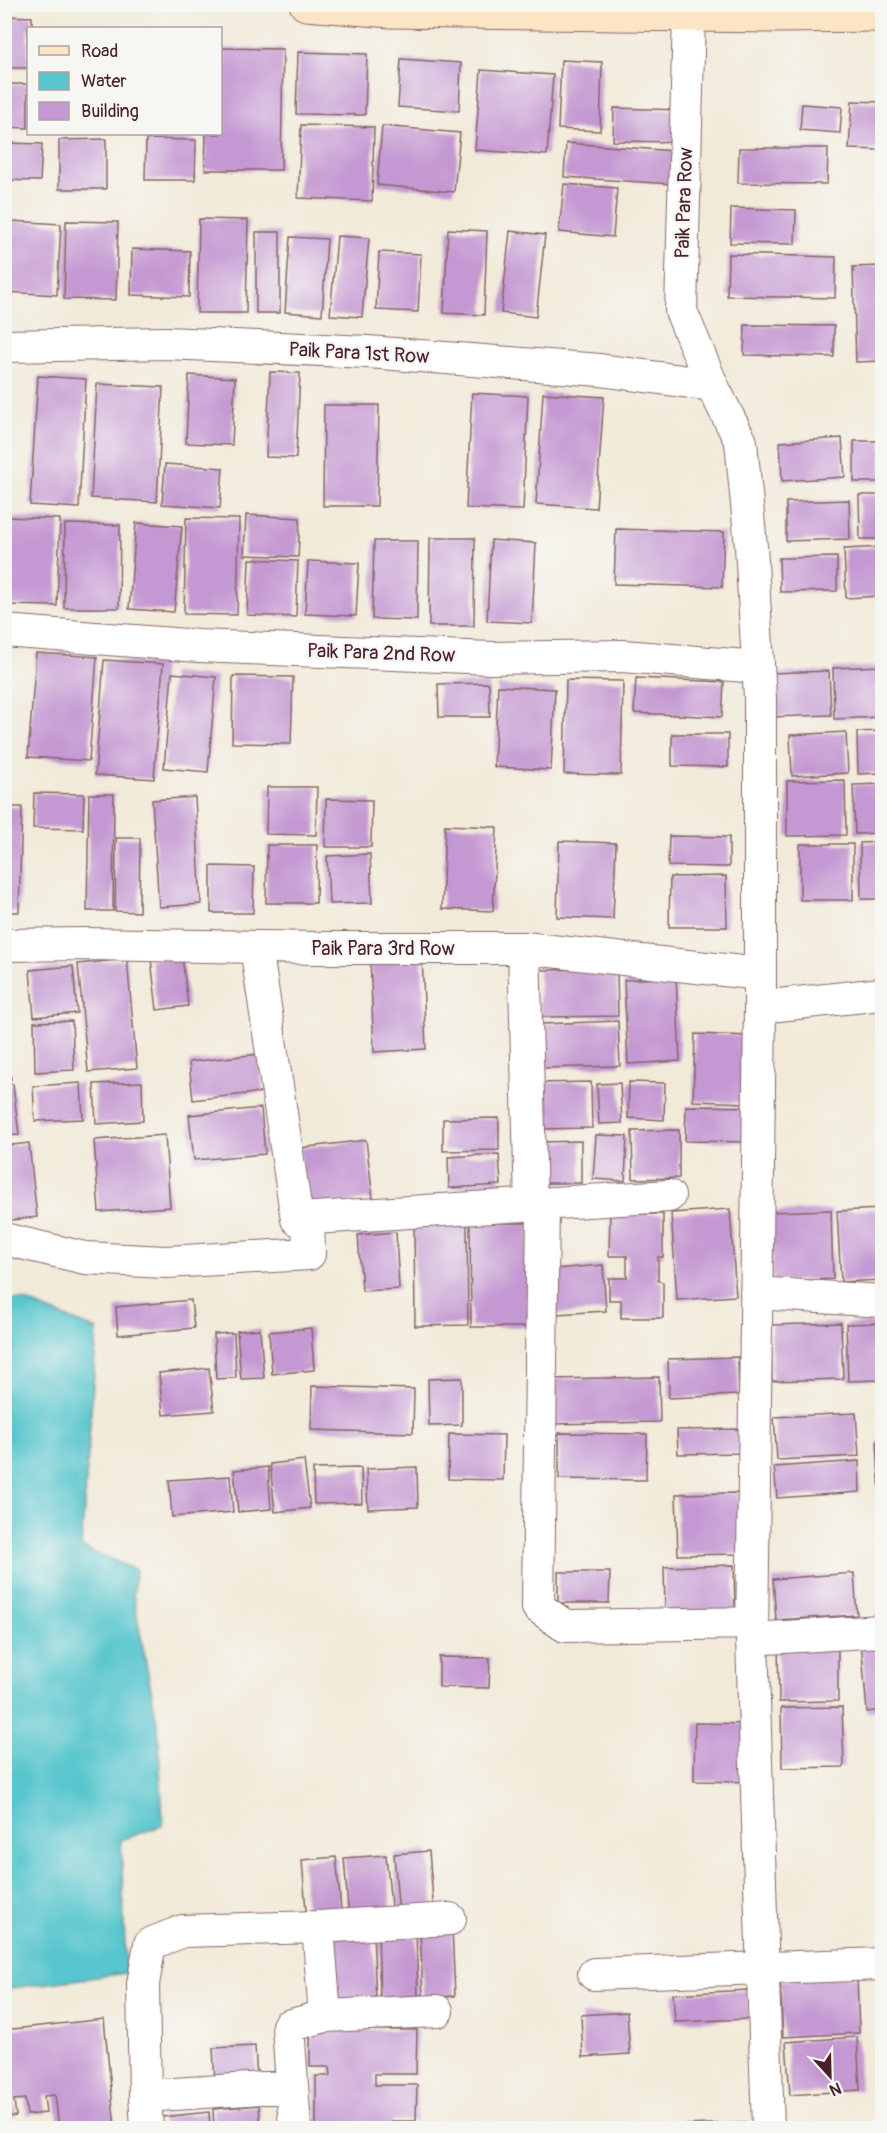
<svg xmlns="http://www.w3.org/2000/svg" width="887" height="2133" font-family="Pangolin,sans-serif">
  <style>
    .water { fill: #59c6ce; stroke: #52727c; stroke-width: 1.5 }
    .building { fill: #c498d2 }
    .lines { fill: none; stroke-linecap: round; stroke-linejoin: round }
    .street-casing { stroke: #856668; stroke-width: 34 }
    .secondary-casing { stroke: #856668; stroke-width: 35 }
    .street { stroke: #fff; stroke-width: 32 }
    .secondary { stroke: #fce5c4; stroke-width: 33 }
    .labels { text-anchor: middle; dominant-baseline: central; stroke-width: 5; stroke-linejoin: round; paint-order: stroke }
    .street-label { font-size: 20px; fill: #4a1f2b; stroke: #f6f6f2 }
  </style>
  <rect width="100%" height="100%" fill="#f6f6f2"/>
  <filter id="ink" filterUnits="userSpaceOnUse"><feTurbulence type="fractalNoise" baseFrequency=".0167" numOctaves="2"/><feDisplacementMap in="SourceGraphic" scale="12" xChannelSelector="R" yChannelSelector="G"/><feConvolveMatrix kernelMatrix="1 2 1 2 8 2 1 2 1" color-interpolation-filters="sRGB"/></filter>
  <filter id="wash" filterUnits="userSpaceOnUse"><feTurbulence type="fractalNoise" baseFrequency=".008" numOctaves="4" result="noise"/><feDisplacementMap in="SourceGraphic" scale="24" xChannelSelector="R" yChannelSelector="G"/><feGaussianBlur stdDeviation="1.35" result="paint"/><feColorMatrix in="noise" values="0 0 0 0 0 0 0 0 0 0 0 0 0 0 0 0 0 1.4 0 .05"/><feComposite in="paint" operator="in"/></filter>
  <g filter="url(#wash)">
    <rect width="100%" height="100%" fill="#f2ead9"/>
    <!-- water -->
    <path class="water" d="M4,1300h19l74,30 -16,217 55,23 -3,25 25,132 5,98 -42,15 5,133 -121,16z"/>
    <g id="blocks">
      <!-- building -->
      <path class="building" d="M4,16l28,1v11h-4v40h-24z
        M220,48l63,1 -2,121h-76l1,-36h14z
        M298,52l69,2 -2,61 -69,-1z
        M401,59l60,4 -2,48 -61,-4z
        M561,60l41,2 -2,69 -42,-2z
        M481,70l72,5 -6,80 -72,-5z
        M4,84h24v44l-24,-1z
        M852,101l30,1v48l-33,-1z
        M802,104l40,3 -2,26 -40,-3z
        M614,108l66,2 -1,32 -66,-1z
        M301,125l73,2 -2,74 -74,-3z
        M382,126l78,7 -6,59 -77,-7z
        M106,139v50h-47v-49z
        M146,139l50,1 -1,40h-50z
        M4,143l38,1 -2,37 -36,-1z
        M566,143l108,8 -2,33 -108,-7z
        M739,148h89l-1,36 -89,-1z
        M564,184l53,4 -4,49 -54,-5z
        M731,208l65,2 -1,34 -65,-1z
        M199,219l49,1 -2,93h-49z
        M11,221l50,3 -4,71 -51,-3z
        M66,221l52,1 -2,78 -52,-1z
        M448,229l39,2 -3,84 -40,-2z
        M510,231l35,4 -9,82 -35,-4z
        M256,232h24v81h-24z
        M337,236l32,2 -7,79 -32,-2z
        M290,237l37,2 -5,76 -37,-3z
        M132,249l58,2 -1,46 -58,-2z
        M379,252l42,2 -3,58 -42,-2z
        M728,254l108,3 -1,41 -108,-2z
        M882,266v95l-26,1 -3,-95z
        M745,325l89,1v31l-90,-2z
        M270,372l30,1 -4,85 -30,-1z
        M189,375l46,3 -3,67 -46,-2z
        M38,376l48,3 -7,129 -49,-3z
        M97,384l66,3 -6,115 -66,-4z
        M472,393l56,3 -5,114 -57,-2z
        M543,393l61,4 -8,111 -60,-4z
        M324,405h55l-2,101h-54z
        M842,438l3,39 -63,4 -2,-39z
        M854,441h28v41h-28z
        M165,464l58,4 -3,40 -58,-4z
        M859,495h23v44h-22z
        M849,500l1,39 -64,2v-39z
        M246,515l54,3 -2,39 -54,-2z
        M6,517l54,2 -3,87 -53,-1z
        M186,518l53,1 -2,96 -53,-1z
        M136,523l46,3 -8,86 -45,-3z
        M65,524l55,1 -1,83h-55z
        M616,529l108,3 -2,55 -108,-3z
        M430,538h45l-1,88h-45z
        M491,540l45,3 -4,80 -45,-2z
        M374,541h44l-1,79 -45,-1z
        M882,547v49l-36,2 -2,-49z
        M837,557v34l-57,1 -1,-34z
        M249,559l49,2 -2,56 -49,-2z
        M308,561l51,2 -3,53 -51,-2z
        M36,653l61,4 -8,104 -61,-4z
        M104,660l59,4 -9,115 -59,-4z
        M882,666v51l-48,2 -1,-51z
        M829,671l2,44 -60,2 -1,-44z
        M172,673l44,4 -8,95 -44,-4z
        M233,676l60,1 -2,67 -59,-1z
        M636,678l88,4 -2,35 -88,-4z
        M566,680l57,1 -2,94 -57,-1z
        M489,683l1,34h-51l-1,-33z
        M498,686l57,3 -4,81 -57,-3z
        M882,731v42l-24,1 -1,-42z
        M846,732l2,41 -56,3 -2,-41z
        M672,734h56v33l-56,-1z
        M845,780l1,55 -59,1v-55z
        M882,784v49l-27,1 -2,-49z
        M267,787h50l-1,48 -50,-1z
        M34,793l50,1 -1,35 -50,-1z
        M89,794h25l-1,117h-26z
        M195,797l6,107 -42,3 -7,-107z
        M326,799l46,1 -1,47h-46z
        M4,807h18l-3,105h-15z
        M445,825l52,2 -4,84 -51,-2z
        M669,836l60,1v30l-61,-1z
        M116,838h24l-1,74 -24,-1z
        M559,841l57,2 -3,76 -56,-2z
        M882,842v57h-21l-1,-56z
        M800,844h53v56h-53z
        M267,845h50l-1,58h-50z
        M370,854l2,49 -43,1 -2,-48z
        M211,866l43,1 -1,46h-42z
        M726,876l1,51h-58l1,-50z
        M182,955l6,51 -31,4 -6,-51z
        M422,956l4,93 -52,3 -4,-94z
        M127,959l10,109 -49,4 -10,-108z
        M73,966l4,47 -43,4 -4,-47z
        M617,969l1,47 -78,1 -1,-47z
        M676,977l4,84 -52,3 -4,-84z
        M72,1021l2,49 -39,2 -1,-50z
        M618,1021l2,45 -78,2 -1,-44z
        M695,1034l56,2 -3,67 -55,-2z
        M4,1039l7,40 -7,1z
        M259,1054l4,38 -70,8 -4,-38z
        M142,1082l1,39 -47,3 -2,-40z
        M591,1082l1,46 -55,1 -1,-46z
        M629,1082l36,1 -1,37 -36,-2z
        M81,1083l2,36 -48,2 -2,-35z
        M620,1083l2,40 -23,1 -2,-40z
        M13,1084l6,51 -15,1v-51z
        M686,1106l67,1 -1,35 -67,-1z
        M261,1108l4,46 -71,6 -5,-45z
        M499,1118v32l-56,1v-32z
        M679,1130v48l-46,1 -1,-48z
        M165,1135l5,72 -71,5 -5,-72z
        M596,1135l31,1 -2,45 -32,-2z
        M366,1140l7,59 -67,8 -6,-59z
        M581,1141v42h-39v-41z
        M29,1143l8,74 -33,4v-75z
        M499,1154l2,31 -52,3 -1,-31z
        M730,1209l6,87 -59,4 -6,-87z
        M882,1209v71l-41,2 -4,-71z
        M831,1210l2,69 -60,3 -3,-70z
        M610,1214h53v43h-5v24l5,1v36h-42v-18h-12v-22h18v-22h-18z
        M414,1223h53l1,102 -53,1z
        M470,1223h60l1,104h-60z
        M396,1232l3,57 -37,2 -4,-56z
        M603,1265l3,46 -49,3 -3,-45z
        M191,1300l3,28 -76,7 -2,-28z
        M841,1323l2,56 -71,2 -1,-56z
        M882,1323v57l-34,1 -2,-57z
        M311,1328l3,42 -42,4 -3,-42z
        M260,1329l4,49 -23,1 -4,-48z
        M234,1333l2,45 -20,1 -2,-45z
        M738,1357l1,38 -70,3 -1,-39z
        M209,1368l5,43 -51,4 -4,-42z
        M659,1377l1,45 -109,2v-45z
        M462,1378v47l-33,1 -1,-47z
        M312,1386l102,3 -1,44 -102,-3z
        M856,1413l3,43 -82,4 -3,-43z
        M745,1429l1,24 -68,1 -1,-24z
        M559,1433l88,1 -1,46 -87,-1z
        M449,1434l55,1 -1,45 -55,-1z
        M877,1441h5v57h-2z
        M304,1460l6,48 -35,4 -5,-48z
        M859,1461l1,31 -83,6 -3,-31z
        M268,1467l3,42 -33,3 -4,-42z
        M417,1467l1,40 -50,2 -2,-40z
        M361,1468l1,35 -48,1 -1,-35z
        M230,1476l3,36 -61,5 -3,-37z
        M739,1493l1,61 -62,1 -2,-61z
        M734,1565l1,47 -70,2 -1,-47z
        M558,1572h52l-1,31h-51z
        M854,1573l3,42 -81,5 -3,-41z
        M882,1639v71l-15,2 -6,-71z
        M838,1642v59l-59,1 -1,-59z
        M439,1657l51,1 -1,30 -50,-1z
        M842,1707l2,60 -62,1 -1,-60z
        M879,1713h3v80h-1z
        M695,1723l55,1 -1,58 -55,-1z
        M429,1851l5,62 -35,3 -5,-62z
        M386,1855l6,61 -43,4 -5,-62z
        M336,1857l6,63 -35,3 -5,-63z
        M452,1927l3,69 -32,2 -3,-70z
        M416,1929l2,69 -38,1 -2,-69z
        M373,1932l3,69 -47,2 -3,-69z
        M857,1976l2,57 -76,4 -3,-57z
        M748,1990l1,29 -74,3 -2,-28z
        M627,2012l3,42 -47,3 -2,-42z
        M104,2019l11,109h-56l-4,-33 -11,1 2,17 -19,2 -2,-16 -11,1 2,16 -12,1v-87z
        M310,2030h107l-1,44h-41v11h42l-1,36h-25v7h-75v-52h15l-1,-9h-20z
        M857,2037l3,53 -70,5 -4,-53z
        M255,2046l2,33 -42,3 -2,-34z
        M259,2105l2,23h-47l-1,-19z
        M209,2112l1,16h-47l-1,-11z
        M747,2123v5h-67v-3z"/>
    </g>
  </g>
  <g filter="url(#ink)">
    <use href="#blocks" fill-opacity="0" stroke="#856668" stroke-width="1.5"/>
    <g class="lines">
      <defs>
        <path id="street" d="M689,15l-8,296 31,74 29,57 10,104 9,152v309l-8,632 16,489
          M4,346l162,-3 202,9 232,18 112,15
          M4,631l195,15 292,12 132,-2 135,11
          M4,945l82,-1 232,4h206l236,26
          M256,947l41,272 372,-23
          M524,948l7,257
          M760,1007l122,-13
          M543,1204l-5,403 27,19 188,-3
          M4,1239l81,19 81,4 143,-8 -1,-36
          M756,1293l126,8
          M752,1639l130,-8
          M318,1927l7,89
          M594,1974l288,-10
          M145,2096l-2,-112 7,-40 33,-13 135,-4 132,-8
          M147,2128l-2,-32 147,-10
          M295,2128l-7,-102 37,-10 112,-5"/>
        <path id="secondary" d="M306,4l84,7 386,5 106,-1"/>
      </defs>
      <!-- street casing -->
      <use href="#street" class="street-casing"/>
      <!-- secondary casing -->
      <use href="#secondary" class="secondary-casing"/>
      <!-- street -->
      <use href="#street" class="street"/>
      <!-- secondary -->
      <use href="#secondary" class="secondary"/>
    </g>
  </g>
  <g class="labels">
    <!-- street labels -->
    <g class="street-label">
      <text transform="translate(684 203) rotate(-88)">Paik Para Row</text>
      <text transform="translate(359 353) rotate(3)">Paik Para 1st Row</text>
      <text transform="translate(381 653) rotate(2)">Paik Para 2nd Row</text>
      <text x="383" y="948">Paik Para 3rd Row</text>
    </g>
  </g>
  <!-- margin -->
  <rect width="887" height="2133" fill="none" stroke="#f6f6f2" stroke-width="24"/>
  <!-- legend -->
  <rect x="27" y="27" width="195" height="108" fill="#f6f6f2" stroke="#b1a0a2" stroke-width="1.5"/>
  <rect x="39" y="46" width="30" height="9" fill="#fce5c4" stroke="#b1a0a2" stroke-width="1.5"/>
  <text x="81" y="57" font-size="18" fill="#4a1f2b">Road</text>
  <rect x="39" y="72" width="30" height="18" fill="#59c6ce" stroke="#b1a0a2" stroke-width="1.5"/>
  <text x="81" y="87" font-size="18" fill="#4a1f2b">Water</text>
  <rect x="39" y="102" width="30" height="18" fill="#c498d2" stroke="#b1a0a2" stroke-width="1.5"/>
  <text x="81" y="117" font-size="18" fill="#4a1f2b">Building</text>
  <!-- north arrow -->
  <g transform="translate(830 2076) rotate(158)" stroke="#f6f6f2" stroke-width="4.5" paint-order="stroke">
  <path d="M0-4.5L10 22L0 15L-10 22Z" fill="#4a1f2b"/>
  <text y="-9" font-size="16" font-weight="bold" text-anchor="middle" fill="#4a1f2b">N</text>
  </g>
</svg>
